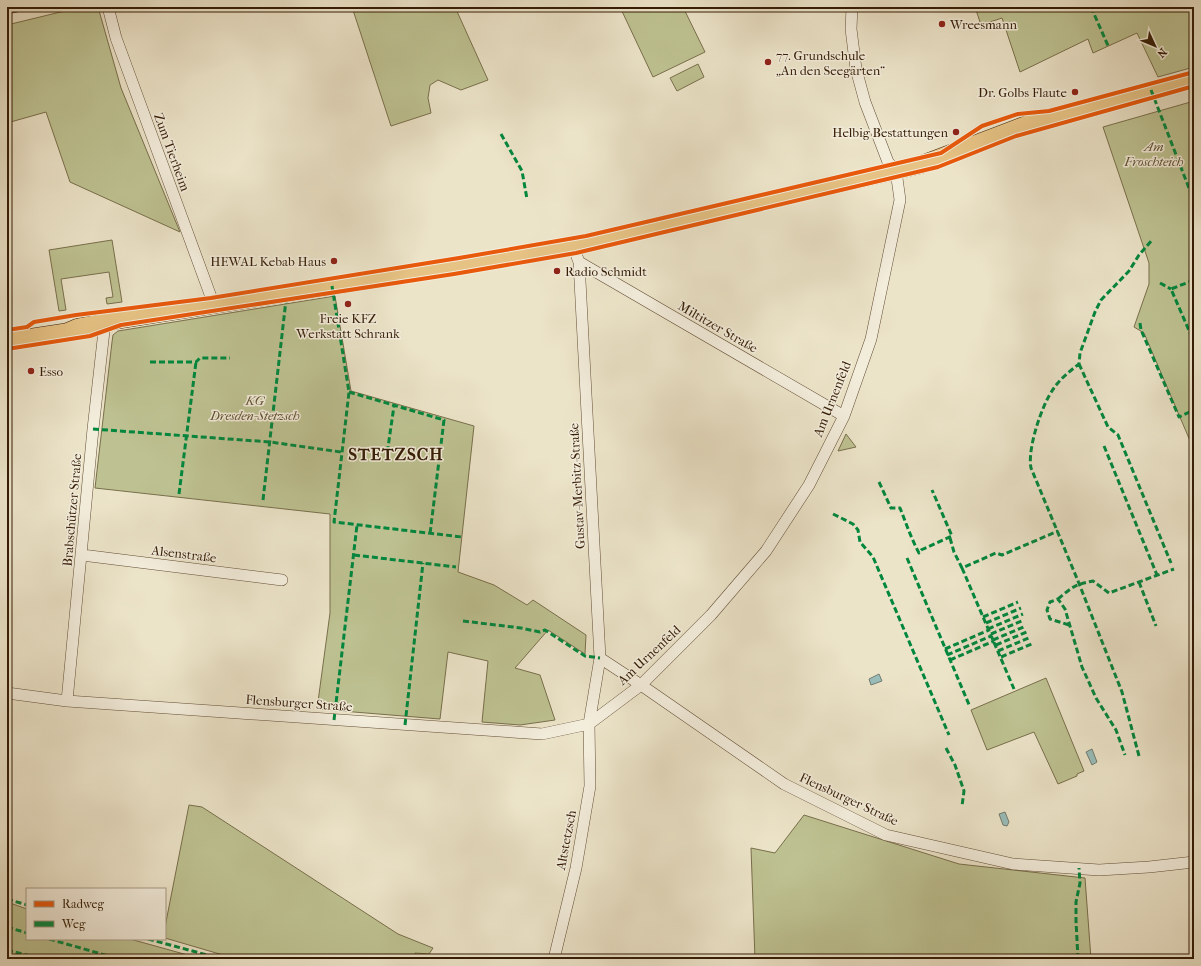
<svg xmlns="http://www.w3.org/2000/svg" width="1201" height="966" font-family="'IM FELL French Canon',serif">
  <style>
    .green { fill: #bec292; stroke: #796f4c }
    .water { fill: #99bebb; stroke: #717d72 }
    .lines { fill: none; stroke-linecap: round; stroke-linejoin: round }
    .minor-casing { stroke: #624e36; stroke-width: 12 }
    .primary-casing { stroke: #341c05; stroke-width: 18 }
    .minor { stroke: #f3eddc; stroke-width: 11 }
    .primary { stroke: #e6c284; stroke-width: 17 }
    .rail-casing { stroke: #341c05; stroke-width: 4.5 }
    .rail { stroke: #f3eddc; stroke-width: 3; stroke-dasharray: 9; stroke-linecap: butt }
    .quiet { stroke: #00873e; stroke-width: 3; stroke-dasharray: 6 3; stroke-linecap: butt }
    .cycleway-casing { stroke: #f3eddc; stroke-width: 6 }
    .cycleway { stroke: #e8590c; stroke-width: 4 }
    .poi-dot { fill: #8f2418; stroke: #f3eddc; stroke-width: 1.5 }
    .labels { text-anchor: middle; dominant-baseline: central; stroke-width: 3; stroke-linejoin: round; paint-order: stroke }
    .poi-label { font-size: 13px; fill: #341c05; stroke: #f3eddc; text-anchor: start }
    .park-label { font-size: 13px; font-style: italic; fill: #5d4e2f; stroke: #f3eddc }
    .street-label { font-size: 13px; fill: #341c05; stroke: #f3eddc }
    .district-label { font-size: 17px; font-weight: bold; letter-spacing: 1px; fill: #341c05; stroke: #f3eddc }
  </style>
  <rect width="100%" height="100%" fill="#ece4c9"/>
  <filter id="stains"><feTurbulence type="fractalNoise" baseFrequency=".005" numOctaves="4"/><feColorMatrix values="0 0 0 0 .2 0 0 0 0 .09 0 0 0 0 .02 0 0 0 .5 -.17"/></filter>
  <radialGradient id="worn" r=".72"><stop offset=".6" stop-color="#630" stop-opacity="0"/><stop offset="1" stop-color="#630" stop-opacity=".3"/></radialGradient>
  <!-- green -->
  <path class="green" d="M81,7h17l23,81 59,144 -110,-50 -24,-70 -39,11v-98z
    M352,7h103l33,73 -27,10 -23,-10 -8,5 -2,13 3,15 -40,13z
    M620,7h63l22,45 -52,25z
    M975,7h219v60l-36,10 -21,-44 -44,20 -5,-14 -68,33 -18,-54 -21,7z
    M698,64l6,13 -27,14 -7,-13z
    M1194,101v349l-50,-117 -10,-6 15,-43v-21l-46,-136z
    M112,240l10,62 -15,2 -1,-6 7,-1 -4,-25 -48,7 5,31 -7,1 -10,-61z
    M335,296l16,95 123,35 -16,146 36,13 33,20 6,-5 53,35 -1,19 -37,-24 -33,38 25,7 15,45 -35,5 -38,-3 6,-61 -40,-9 -8,67 -123,-10 13,-96v-99l-235,-26 17,-146 1,-7 5,-4z
    M846,434l10,13 -18,4z
    M1046,678l38,93 -7,3v2l-19,8 -24,-52 -47,18 -16,-40z
    M189,805l13,2 196,127 35,14 -4,6 -14,-1 -1,6h-172l-19,-4 -58,-17v-11z
    M804,815l155,49 126,14 6,81h-336l-4,-111 24,5z
    M7,902l20,7v30h103l72,20h-195z"/>
  <!-- water -->
  <path class="water" d="M879,674l3,7 -11,4 -2,-6z
    M1092,749l5,13 -5,3 -6,-13z
    M1005,812l4,10 -2,4 -4,-1 -4,-11z"/>
  <g class="lines">
    <defs>
      <path id="minor" d="M108,7l8,31 98,267
        M579,262l265,154
        M82,555l200,25
        M600,658l41,27 143,99 102,51 127,29 86,6 50,-3 45,-5
        M7,693l60,8 475,33 47,-10 52,-39 70,-70 55,-64 43,-66 35,-69 27,-77 29,-139 -4,-29 -8,-9 -23,-60 -9,-33 -5,-40 1,-22
        M67,701l26,-272 12,-107
        M554,959l22,-91 14,-82 -1,-62 11,-66 -21,-396 -6,-16"/>
      <path id="primary" d="M7,341l59,-9 12,-5 27,-5 355,-56 113,-20 347,-81 113,-43 161,-43"/>
    </defs>
    <!-- minor casing -->
    <use href="#minor" class="minor-casing"/>
    <!-- primary casing -->
    <use href="#primary" class="primary-casing"/>
    <!-- minor -->
    <use href="#minor" class="minor"/>
    <!-- primary -->
    <use href="#primary" class="primary"/>
    <defs>
      <path id="rail" d="M7,12l25,-5"/>
    </defs>
    <!-- rail casing -->
    <use href="#rail" class="rail-casing"/>
    <!-- rail -->
    <use href="#rail" class="rail"/>
    <!-- quiet -->
    <path class="quiet" d="M1091,7l18,41
      M1151,90l43,111
      M501,134l21,37 5,28
      M1194,280l-23,9 23,53
      M1160,283l11,6
      M332,286l17,106 -15,130 128,15
      M1140,323l1,7 38,87 15,-7
      M150,362h46l4,-4h30
      M1079,364l29,63 10,8 53,128
      M349,392l95,28 -14,114
      M93,429l177,13 71,10
      M1104,446l53,129
      M386,461l8,-55
      M879,482l12,26h9c6,15 11,30 19,45l2,-3 31,-14 -20,-46
      M179,494l17,-132
      M263,500l23,-200
      M833,514l20,10 5,6 2,12 13,15 76,178
      M950,538l4,14 8,16 34,-15 6,2 56,-24
      M354,555l102,12
      M907,558l63,149
      M962,568l52,121
      M1139,582l17,44
      M1058,599c14,-12 18,-15 35,-18l16,12 65,-24
      M983,617l35,-15
      M463,621l58,7 19,4 5,-2 40,26 15,2
      M986,623l35,-15
      M1069,625l-19,-6 -3,-9 3,-8 8,-3 7,10 17,58 14,31 20,32 9,25
      M988,629l35,-15
      M991,634l33,-14
      M993,640l33,-14
      M996,645l33,-14
      M945,649l44,-19
      M998,651l33,-14
      M947,655l44,-19
      M1001,657l33,-14
      M950,660l44,-19
      M334,720l23,-195
      M405,725l18,-162
      M946,748l9,17 9,26 -2,15
      M1139,756l-17,-64 -44,-111 -47,-113c-4,-19 11,-64 23,-80 6,-9 16,-17 25,-24l1,-11 15,-41 6,-12 28,-29 10,-16 13,-15
      M7,899l20,6
      M7,927l20,6
      M49,939l70,20
      M148,939l74,20
      M7,950l35,9
      M1078,959l-2,-38v-19l4,-19 -1,-15"/>
    <defs>
      <path id="cycleway" d="M7,330l20,-3 7,-5 42,-7 135,-17 248,-40 127,-22 355,-83 41,-27 36,-12 31,-3 145,-39
        M7,349l83,-13 31,-11 333,-51 122,-21 362,-86 78,-31 178,-50"/>
    </defs>
    <!-- cycleway casing -->
    <use href="#cycleway" class="cycleway-casing"/>
    <!-- cycleway -->
    <use href="#cycleway" class="cycleway"/>
  </g>
  <!-- markers -->
  <g class="poi-dot">
    <circle cx="942" cy="24" r="4"/>
    <circle cx="768" cy="62" r="4"/>
    <circle cx="1075" cy="92" r="4"/>
    <circle cx="956" cy="132" r="4"/>
    <circle cx="334" cy="261" r="4"/>
    <circle cx="557" cy="271" r="4"/>
    <circle cx="348" cy="304" r="4"/>
    <circle cx="31" cy="371" r="4"/>
  </g>
  <g class="labels">
    <!-- poi labels -->
    <g class="poi-label">
      <text x="950" y="24">Wreesmann</text>
      <text x="776" y="55">77. Grundschule<tspan x="776" dy="15">„An den Seegärten“</tspan></text>
      <text x="1067" y="92" text-anchor="end">Dr. Golbs Flaute</text>
      <text x="948" y="132" text-anchor="end">Helbig Bestattungen</text>
      <text x="326" y="261" text-anchor="end">HEWAL Kebab Haus</text>
      <text x="565" y="271">Radio Schmidt</text>
      <text x="348" y="318" text-anchor="middle">Freie KFZ<tspan x="348" dy="15">Werkstatt Schrank</tspan></text>
      <text x="39" y="371">Esso</text>
    </g>
    <!-- park labels -->
    <g class="park-label">
      <text x="1154" y="146">Am<tspan x="1154" dy="15">Froschteich</tspan></text>
      <text x="255" y="400">KG<tspan x="255" dy="15">Dresden-Stetzsch</tspan></text>
    </g>
    <!-- street labels -->
    <g class="street-label">
      <text transform="translate(172 152) rotate(70)">Zum Tierheim</text>
      <text transform="translate(718 327) rotate(30)">Miltitzer Straße</text>
      <text transform="translate(832 399) rotate(-68)">Am Urnenfeld</text>
      <text transform="translate(577 486) rotate(-93)">Gustav-Merbitz-Straße</text>
      <text transform="translate(72 510) rotate(-85)">Brabschützer Straße</text>
      <text transform="translate(184 554) rotate(7)">Alsenstraße</text>
      <text transform="translate(649 655) rotate(-43)">Am Urnenfeld</text>
      <text transform="translate(299 703) rotate(4)">Flensburger Straße</text>
      <text transform="translate(849 799) rotate(25)">Flensburger Straße</text>
      <text transform="translate(566 840) rotate(-79)">Altstetzsch</text>
    </g>
    <!-- district labels -->
    <g class="district-label">
      <text x="396" y="454">STETZSCH</text>
    </g>
  </g>
  <!-- margin -->
  <rect width="1201" height="966" fill="none" stroke="#ece4c9" stroke-width="24"/>
  <rect x="8" y="8" width="1185" height="950" fill="none" stroke="#341c05" stroke-width="2"/>
  <rect x="12" y="12" width="1177" height="942" fill="none" stroke="#341c05"/>
  <!-- legend -->
  <rect x="26" y="888" width="140" height="52" fill="#f3eddc" stroke="#a79986"/>
  <rect x="34" y="901" width="20" height="6" fill="#e8590c" stroke="#a79986"/>
  <text x="62" y="908" font-size="12" fill="#341c05">Radweg</text>
  <rect x="34" y="921" width="20" height="6" fill="#00873e" stroke="#a79986"/>
  <text x="62" y="928" font-size="12" fill="#341c05">Weg</text>
  <!-- north arrow -->
  <g transform="translate(1155 46) rotate(134)" stroke="#f3eddc" stroke-width="3" paint-order="stroke">
  <path d="M0-3L7 15L0 10L-7 15Z" fill="#341c05"/>
  <text y="-6" font-size="11" font-weight="bold" text-anchor="middle" fill="#341c05">N</text>
  </g>
  <rect width="100%" height="100%" filter="url(#stains)"/>
  <rect width="100%" height="100%" fill="url(#worn)"/>
</svg>
